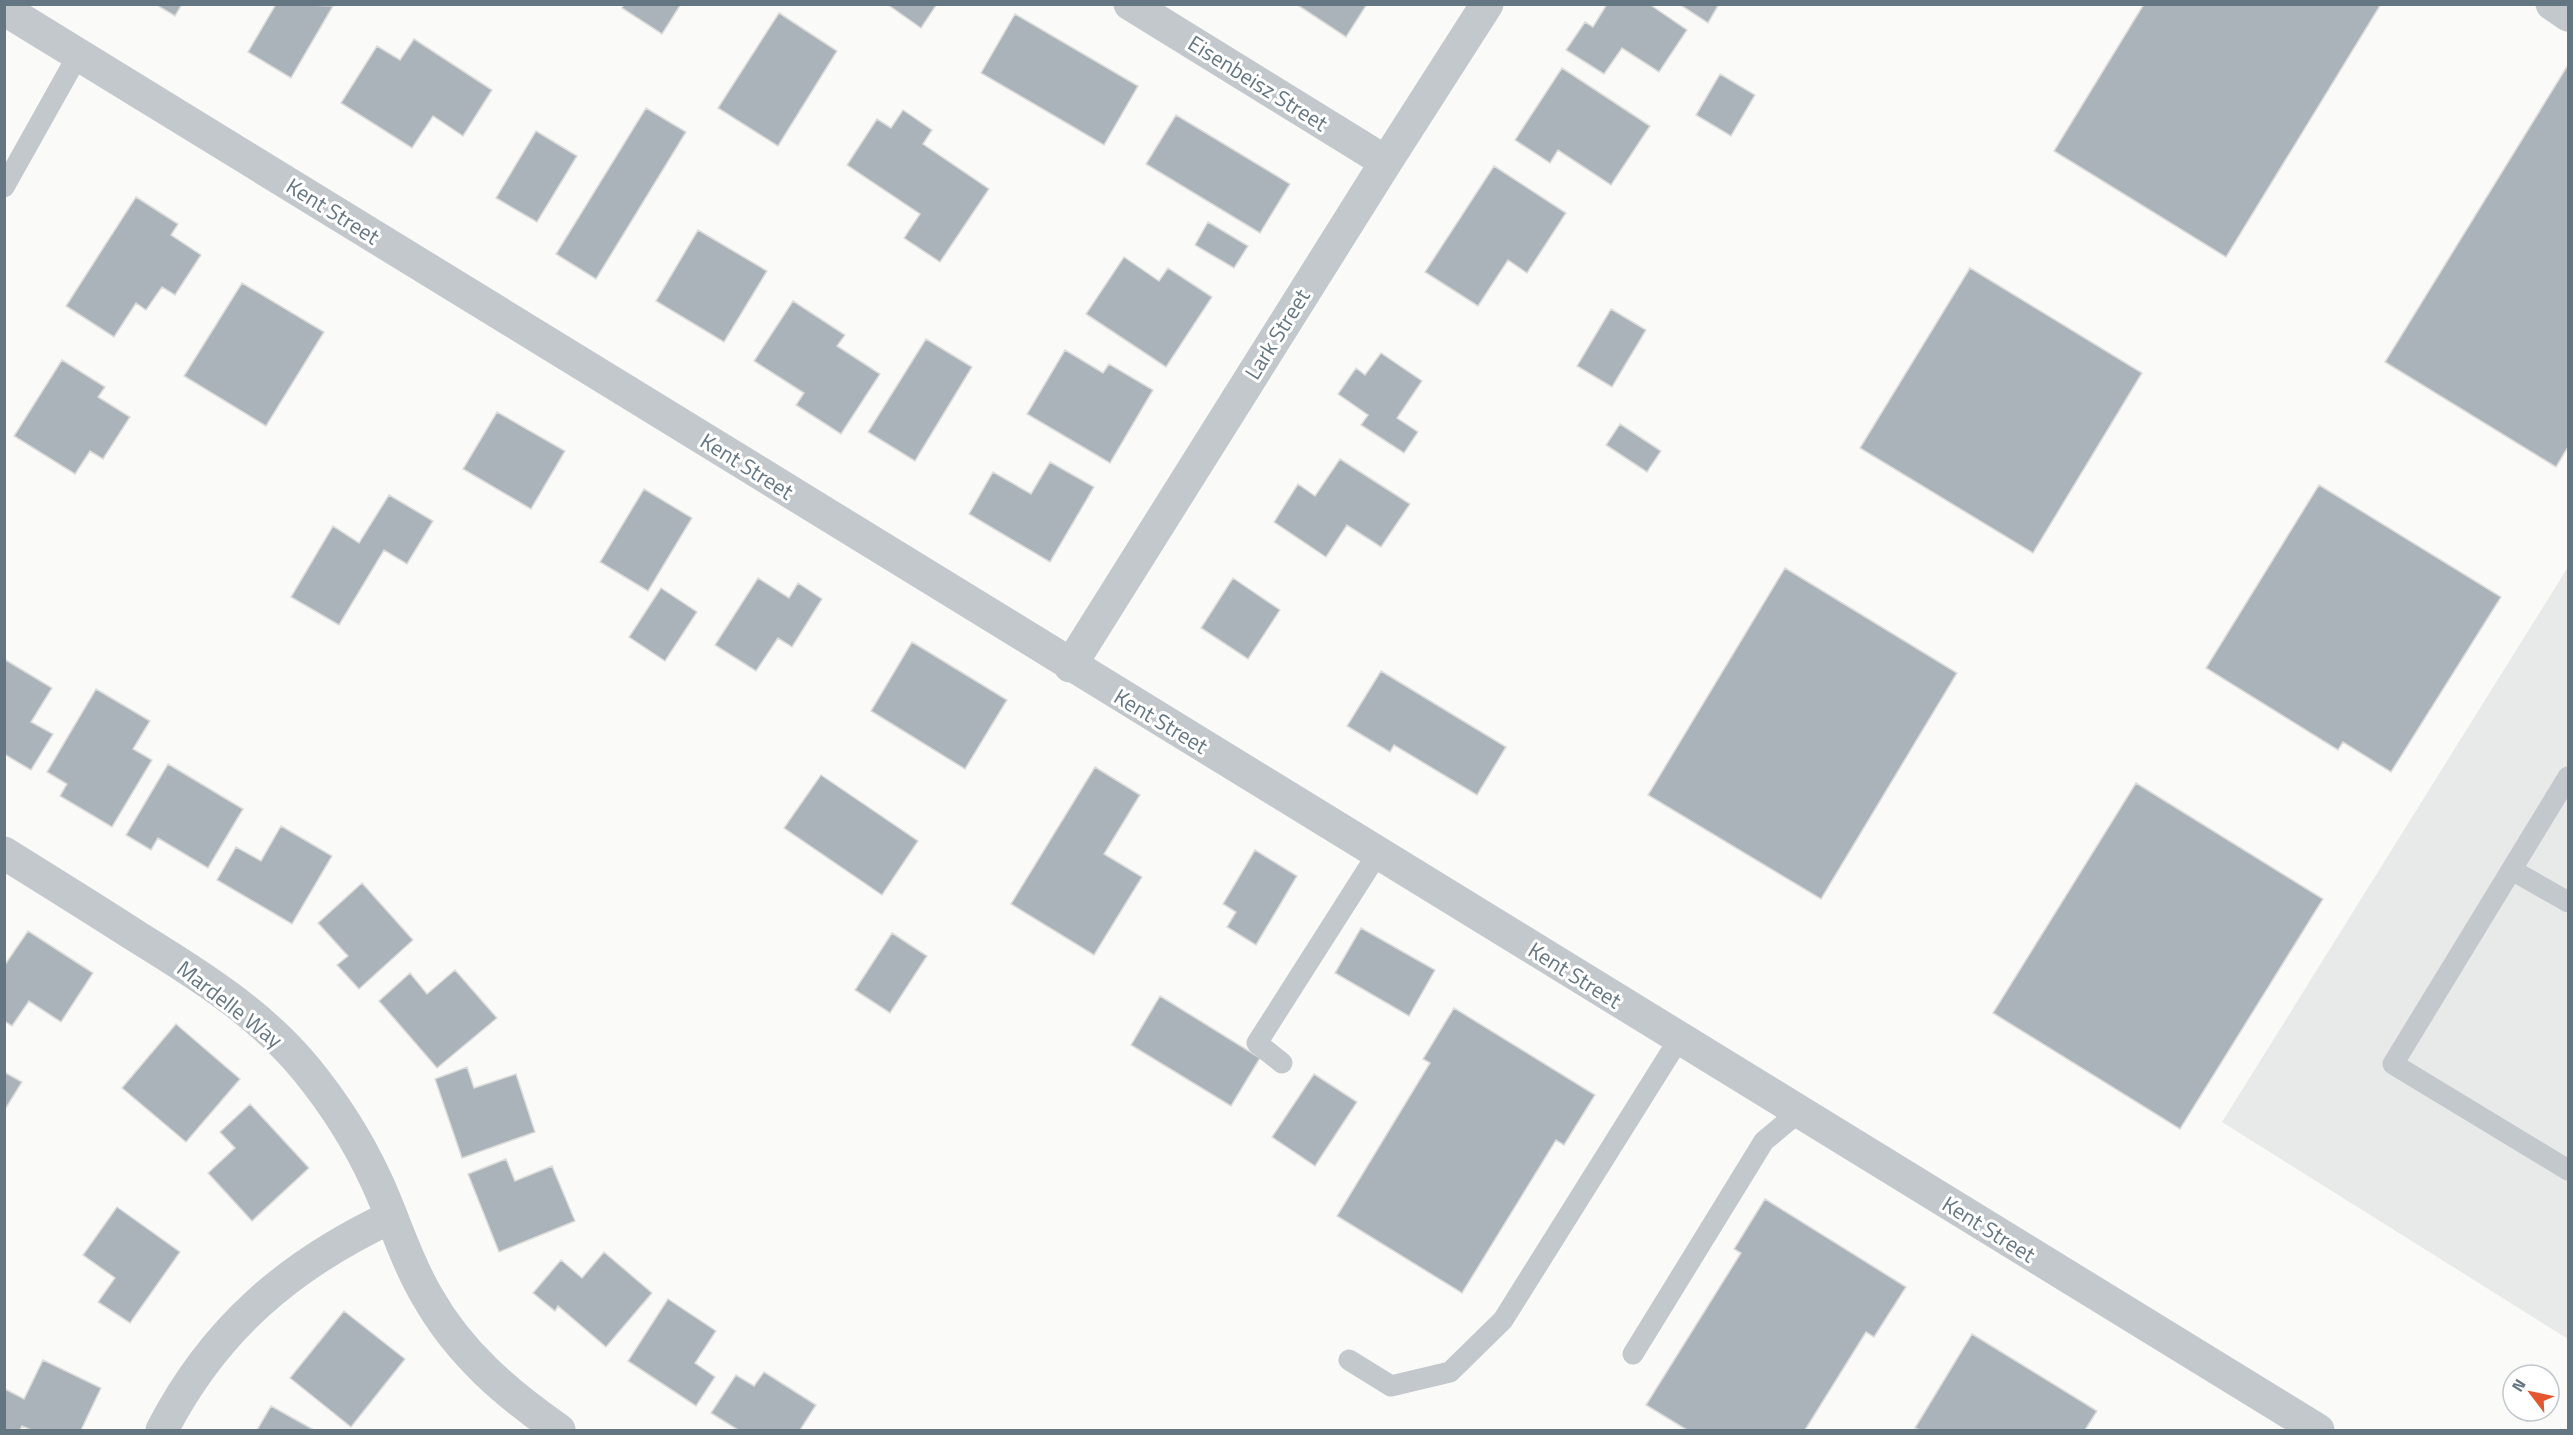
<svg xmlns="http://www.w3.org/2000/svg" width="2573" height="1435" font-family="'Titillium Web',sans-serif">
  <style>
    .built { fill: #e8e9e9 }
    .building { fill: #aab3b9; stroke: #dcdcda; stroke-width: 1.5 }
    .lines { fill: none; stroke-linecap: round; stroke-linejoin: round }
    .service { stroke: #c3c8cc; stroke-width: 21 }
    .minor { stroke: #c3c8cc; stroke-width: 33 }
    .labels { text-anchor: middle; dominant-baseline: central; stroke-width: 6; stroke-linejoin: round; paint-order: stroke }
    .street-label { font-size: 22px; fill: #657683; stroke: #fff }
  </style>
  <rect width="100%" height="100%" fill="#fafaf8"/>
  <!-- built -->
  <path class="built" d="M2568,567v772l-346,-217z"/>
  <!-- building -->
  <path class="building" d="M155,4h27l-7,12z
    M276,4l57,2 -42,72 -43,-26z
    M624,4h57l-19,30 -40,-26z
    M887,4h50l-16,24z
    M1296,4h71l-21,33z
    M1607,4h42l38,26 -28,42 -37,-24 -18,26 -38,-24 19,-28 8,5z
    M1679,4h40l-11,19z
    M2144,4h237l-155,253 -172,-106z
    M779,13l58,38 -59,95 -60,-38z
    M1015,14l123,72 -34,59 -123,-72z
    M414,39l78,51 -29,46 -30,-20 -21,32 -71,-45 36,-57 23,14z
    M2568,65v382l-12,20 -171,-105z
    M1562,68l88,58 -39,59 -53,-35 -8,13 -35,-23z
    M1720,74l35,21 -24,41 -35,-21z
    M646,108l40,24 -90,147 -40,-25z
    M903,110l29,20 -9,14 66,45 -49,73 -36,-24 16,-24 -73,-49 30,-46 14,9z
    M1176,115l114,69 -30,49 -114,-69z
    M536,131l41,25 -40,66 -41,-24z
    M1494,166l72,47 -39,60 -19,-13 -30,46 -53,-34z
    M136,197l42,27 -7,11 30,20 -26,40 -13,-8 -16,23 -10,-7 -22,34 -48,-31z
    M1208,222l40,24 -14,22 -39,-23z
    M698,230l69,41 -43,71 -68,-41z
    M1124,257l35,24 9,-13 44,29 -46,70 -80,-53z
    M1970,268l172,105 -109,180 -173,-105z
    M242,283l82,49 -58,94 -82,-50z
    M793,301l52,34 -8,11 43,28 -39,60 -45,-29 8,-12 -50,-32z
    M1611,309l35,21 -34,57 -35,-21z
    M926,339l46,28 -57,94 -47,-29z
    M1065,350l38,23 6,-9 44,26 -43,73 -83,-49z
    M1381,353l41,28 -25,37 21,14 -14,21 -43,-28 7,-10 -30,-21 18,-26 9,7z
    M62,360l43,27 -7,10 32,20 -27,42 -13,-8 -15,23 -61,-38z
    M497,412l68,39 -34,58 -68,-40z
    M1620,424l41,27 -14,21 -41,-27z
    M1340,459l70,45 -29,43 -34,-22 -21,32 -52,-35 24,-38 17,12z
    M1050,462l44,25 -44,75 -81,-48 24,-42 38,22z
    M2319,485l182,112 -110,175 -48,-30 -5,8 -132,-82z
    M644,489l48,29 -44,73 -48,-29z
    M389,495l44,26 -26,43 -23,-14 -45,75 -48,-28 42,-71 26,17z
    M1785,568l172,105 -136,226 -173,-104z
    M758,578l31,20 9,-15 24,16 -30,48 -14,-9 -22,33 -41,-26z
    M1233,578l47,32 -32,49 -47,-31z
    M661,588l36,24 -32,49 -36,-24z
    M912,642l95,58 -42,69 -94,-58z
    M4,659l48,29 -21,34 22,12 -22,36 -27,-16z
    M1381,671l125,76 -29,48 -83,-50 -4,7 -43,-26z
    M96,689l54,32 -17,28 19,11 -40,67 -52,-31 7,-12 -20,-12z
    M168,764l75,45 -35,59 -50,-30 -7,12 -25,-15z
    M1095,767l45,28 -36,59 38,23 -48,78 -83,-51z
    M821,775l97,66 -36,54 -98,-67z
    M2136,783l187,116 -143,230 -187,-116z
    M281,826l51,30 -40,68 -75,-44 19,-33 25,14z
    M1255,850l42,26 -41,69 -29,-18 9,-15 -13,-8z
    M362,883l51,57 -54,49 -22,-24 11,-9 -30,-33z
    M1361,928l74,42 -26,46 -74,-43z
    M28,931l65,42 -32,49 -32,-21 -17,25 -8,-5v-55z
    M892,933l35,23 -37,57 -35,-23z
    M455,970l42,48 -60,50 -58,-67 31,-28 17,21z
    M1160,996l100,62 -29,48 -100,-61z
    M1454,1008l141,87 -31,50 -8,-5 -94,153 -125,-77 93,-153 -7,-4z
    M176,1024l64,55 -54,63 -64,-54z
    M467,1067l7,21 42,-14 19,58 -73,26 -27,-79z
    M4,1072l18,10 -18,29z
    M1314,1074l43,28 -42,64 -43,-29z
    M250,1104l59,64 -57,53 -44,-48 27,-25 -15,-16z
    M506,1159l9,22 37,-15 23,55 -76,31 -31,-78z
    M1765,1199l141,88 -32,50 -8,-5 -61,98h-118l-41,-25 95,-152 -7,-4z
    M117,1207l63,45 -50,71 -32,-21 17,-24 -32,-23z
    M604,1252l48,41 -46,54 -48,-41 -3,5 -22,-18 28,-33 21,18z
    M668,1299l48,32 -21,32 20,14 -19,29 -68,-45z
    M344,1311l61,48 -54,68 -61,-49z
    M1972,1334l125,77 -12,19h-165l-5,-2z
    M43,1360l58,28 -20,42h-50l-9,-4 -2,4h-16l1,-41 19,10z
    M764,1372l52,33 -16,25h-62l-27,-17 25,-38 18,11z
    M271,1406l43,24h-57z"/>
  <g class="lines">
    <!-- service -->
    <path class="service" d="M4,187l74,-132
      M2568,777l-175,287 175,106
      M2512,870l56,32
      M1282,1063l-25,-20 121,-190
      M1633,1354l131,-213 35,-29
      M1349,1360l42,26 59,-14 53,-52 176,-281"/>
    <!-- minor -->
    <path class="minor" d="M1130,4l256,158
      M2552,4l16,11
      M4,9l2314,1421
      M1070,666l316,-504 101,-158
      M4,853c45,28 90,56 135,85 60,37 122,76 167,131 27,33 52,72 70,111 18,38 29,79 51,116 32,57 80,98 132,134
      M162,1430c52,-101 127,-165 229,-213"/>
  </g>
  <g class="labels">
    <!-- street labels -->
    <g class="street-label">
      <text transform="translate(1258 83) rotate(32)">Eisenbeisz Street</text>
      <text transform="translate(333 211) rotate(32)">Kent Street</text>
      <text transform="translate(1277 334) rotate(-58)">Lark Street</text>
      <text transform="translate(747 466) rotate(32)">Kent Street</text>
      <text transform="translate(1161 721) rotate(31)">Kent Street</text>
      <text transform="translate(1575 975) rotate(32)">Kent Street</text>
      <text transform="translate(230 1004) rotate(38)">Mardelle Way</text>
      <text transform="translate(1989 1229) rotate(32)">Kent Street</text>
    </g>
  </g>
  <!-- border -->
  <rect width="2573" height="1435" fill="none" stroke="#657683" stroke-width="12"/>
  <!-- north arrow -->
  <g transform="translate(2531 1393) rotate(302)"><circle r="28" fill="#ffffff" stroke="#c1c8cd" stroke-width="1.5"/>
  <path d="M0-4.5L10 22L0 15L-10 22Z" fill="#e4572e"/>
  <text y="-9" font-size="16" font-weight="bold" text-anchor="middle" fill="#657683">N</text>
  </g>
</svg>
